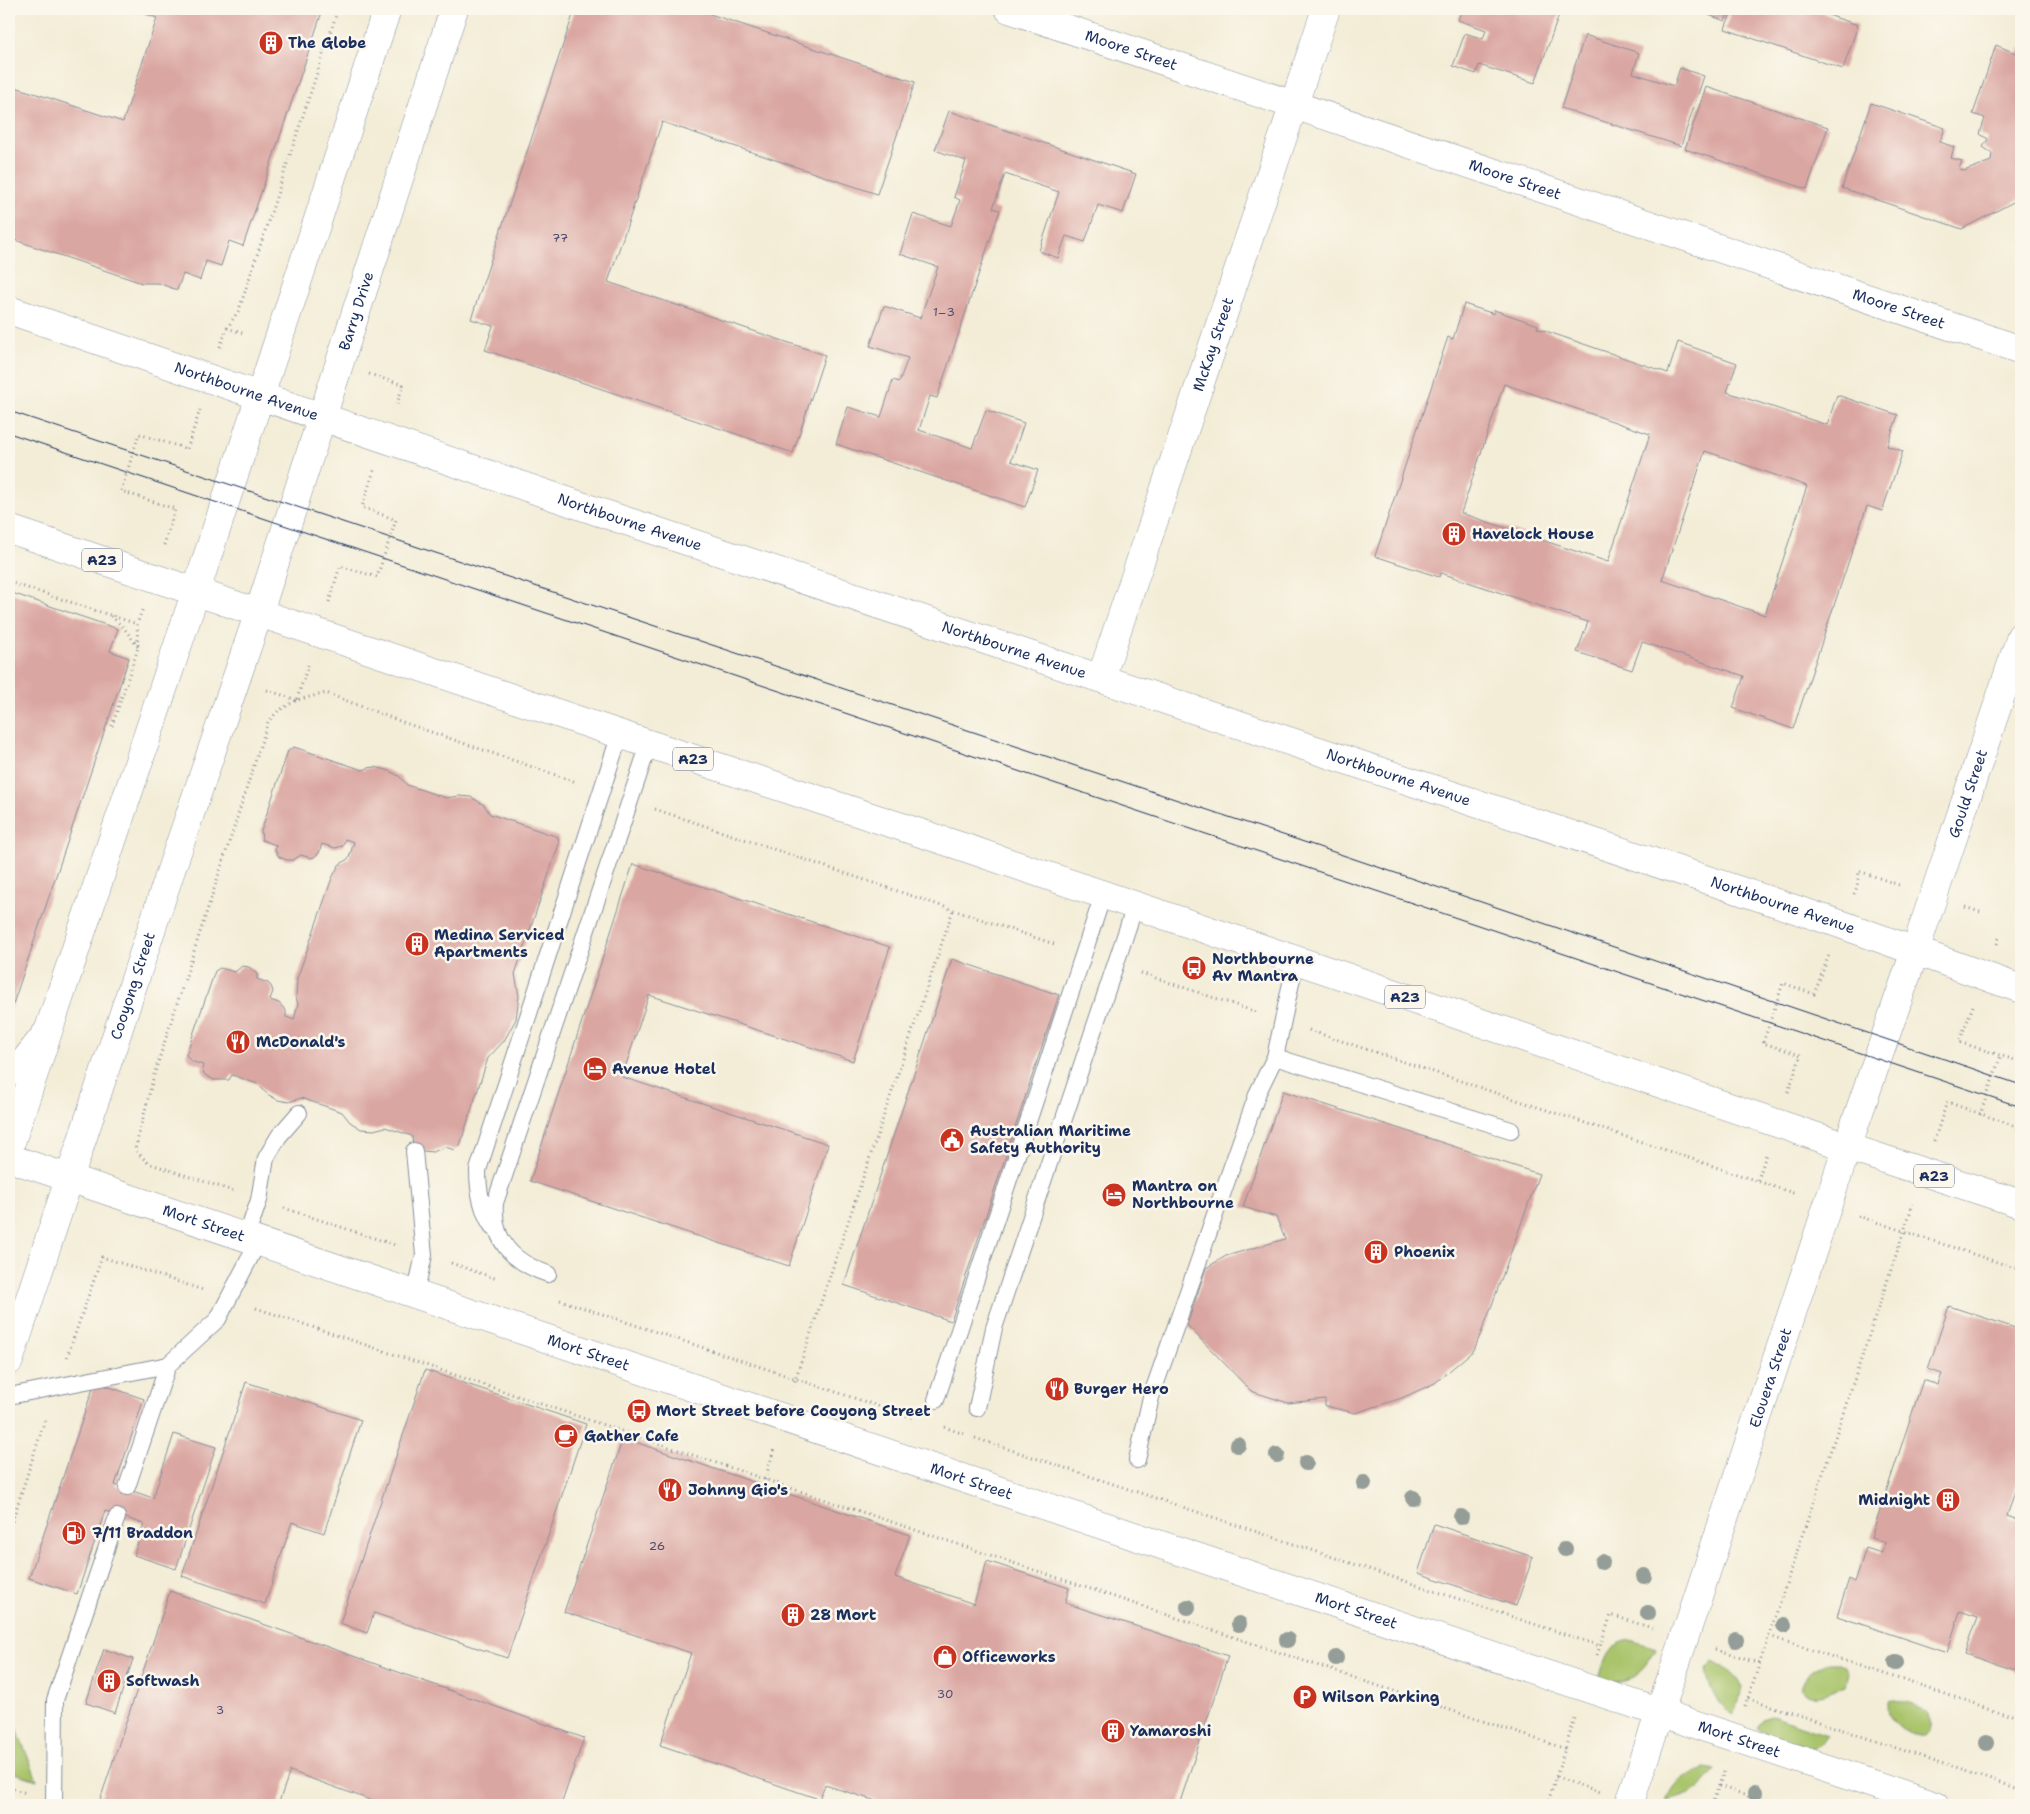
<svg xmlns="http://www.w3.org/2000/svg" width="2030" height="1814" font-family="'Shantell Sans',sans-serif">
  <style>
    .green { fill: #a9c46a; stroke: #627a64 }
    .building { fill: #daa6a1; fill-rule: evenodd }
    .lines { fill: none; stroke-linecap: round; stroke-linejoin: round }
    .lane-casing { stroke: #878e9a; stroke-width: 18 }
    .street-casing { stroke: #878e9a; stroke-width: 29 }
    .primary-casing { stroke: #878e9a; stroke-width: 29 }
    .highway-casing { stroke: #878e9a; stroke-width: 29 }
    .path { stroke: #878e9a; stroke-width: 3; stroke-dasharray: 1 4; stroke-linecap: butt }
    .lane { stroke: #fff; stroke-width: 16 }
    .street { stroke: #fff; stroke-width: 28 }
    .primary { stroke: #fff; stroke-width: 28 }
    .highway { stroke: #fff; stroke-width: 28 }
    .tram { stroke: #1b2f5e; stroke-width: 1 }
    .tree { fill: #949d97 }
    .labels { text-anchor: middle; dominant-baseline: central; stroke-width: 5; stroke-linejoin: round; paint-order: stroke }
    .number-label { font-size: 12px; fill: #4b4d6f }
    .shield { fill: #fbf7ec; stroke: #5e6b89; stroke-width: 1 }
    .shield-label { font-size: 14px; font-weight: bold; fill: #1b2f5e }
    .poi-label { font-size: 15px; font-weight: bold; fill: #1b2f5e; stroke: #fbf7ec; text-anchor: start }
    .street-label { font-size: 15px; fill: #1b2f5e; stroke: #fbf7ec }
  </style>
  <rect width="100%" height="100%" fill="#fbf7ec"/>
  <filter id="ink" filterUnits="userSpaceOnUse"><feTurbulence type="fractalNoise" baseFrequency=".02" numOctaves="2"/><feDisplacementMap in="SourceGraphic" scale="10" xChannelSelector="R" yChannelSelector="G"/><feConvolveMatrix kernelMatrix="1 2 1 2 8 2 1 2 1" color-interpolation-filters="sRGB"/></filter>
  <filter id="wash" filterUnits="userSpaceOnUse"><feTurbulence type="fractalNoise" baseFrequency=".0096" numOctaves="4" result="noise"/><feDisplacementMap in="SourceGraphic" scale="20" xChannelSelector="R" yChannelSelector="G"/><feGaussianBlur stdDeviation="1.12" result="paint"/><feColorMatrix in="noise" values="0 0 0 0 0 0 0 0 0 0 0 0 0 0 0 0 0 1.4 0 .05"/><feComposite in="paint" operator="in"/></filter>
  <g filter="url(#wash)">
    <rect width="100%" height="100%" fill="#f3edd7"/>
    <!-- green -->
    <path class="green" d="M1631,1640l25,8c-11,23 -31,41 -57,31 7,-22 7,-34 32,-39z
      M1712,1662c29,15 36,20 22,52 -19,-11 -25,-25 -28,-46z
      M1829,1662h8l7,3 4,7 -3,13c-14,6 -31,17 -44,5 3,-17 14,-20 28,-28z
      M1890,1698l20,4 19,12c2,10 2,15 -5,22 -19,1 -43,-18 -34,-38z
      M9,1712h1l27,68 -28,-9z
      M1771,1716l56,19 -7,10 -8,3 -46,-15 -9,-5 6,-9z
      M1705,1769l10,2c-16,20 -24,25 -49,30 12,-22 15,-24 39,-32z"/>
    <g id="blocks">
      <!-- building -->
      <path class="building" d="M139,9h184l-80,237 -14,-5 -8,25 -15,-5 -6,19 -17,-6 -6,16 -19,-7h-16l-133,-45v-153l114,37 34,-104 -19,-7z
        M575,9h120l220,73 -38,112 -215,-72 -54,160 217,73 -32,98 -308,-103 8,-24 -22,-7z
        M1462,9h99l-26,74 -56,-18 -3,9 -23,-8 12,-33 18,6 3,-9 -28,-10z
        M1699,9h31l-5,12 -27,-10z
        M1732,9h78l48,16 -15,44 -118,-40z
        M1585,35l54,18 -6,20 41,13 6,-18 24,8 -23,70 -120,-38z
        M1996,45l22,9 3,-8v152l-59,31 -120,-41 29,-85 74,25 -5,14 14,5 -3,11 11,3 -3,8 5,2 27,-10 1,-8 -9,-6 5,-8 -8,-5 5,-16 -12,-4z
        M1706,87l122,40 -21,62 -122,-40z
        M949,111l187,63 -13,39 -25,-8 -13,37 -19,-6 -8,22 -19,-7 20,-59 -54,-18 -12,34 7,2 -63,188 -7,-2 -11,34 53,18 14,-38 38,13 -13,38 27,9 -13,37 -189,-63 12,-37 33,10 12,-37 6,2 9,-24 -38,-12 14,-40 36,12 18,-51 -38,-13 13,-40 38,12 9,-26 -6,-3 12,-36 -31,-11z
        M1464,304l30,10v-4l44,15 -1,3 131,45 10,-31 59,21 -10,29 100,33 10,-30 61,20 -11,31 16,5 -21,60 -15,-5 -74,223 -60,-21 11,-32 -102,-34 -10,28 -55,-18 11,-30 -147,-49 -2,4 -64,-21 73,-219 5,2zM1504,384l146,50 -42,128 -147,-49zM1705,451l102,35 -42,129 -103,-35z
        M9,592l109,37 -8,22 19,7 -120,358z
        M294,747l69,23 5,-2 7,-1 12,3 12,6 8,9 39,13 13,-2 12,1 13,8 6,9 68,23 1,7 -44,130 4,22 -3,23 -12,22 -16,17 -28,87 -5,5 -10,-3 -12,5 -10,-1 -10,-6 -1,-9 -27,-9 -11,3 -13,-1 -11,-7 -8,-10 -41,-14 -12,4 -11,-2 -11,-6 -9,-10 -26,-9 -3,5h-15l-9,-5 -3,-5 1,-5 -12,-4 -5,-6 29,-84 5,-3 15,4 7,-6 7,1 8,7v5l11,4 3,3 2,5 -3,9 9,3 7,8v6l8,3 4,-16 -2,-6 1,-19 35,-101 7,-13 10,-7 5,-16 -9,-3 -2,7 -8,2 -13,-4 -3,9 -5,4 -3,1 -10,-3 -8,5h-6l-8,-3 -4,-7 1,-5 -14,-5 -1,-9 27,-80z
        M633,864l257,83 -37,114 -204,-66 -27,82 206,67 -39,122 -259,-85z
        M952,959l107,36 -108,326 -107,-36z
        M1283,1091l256,83 -51,142 -14,34 -39,33 -33,15 -47,15 -30,-7v-7l-37,4 -37,-12 -64,-66 19,-57 20,-12 59,-17 -9,-22 -33,-10z
        M1949,1306l72,24v154l-3,-2 -11,34 14,5v151l-56,-19 13,-36 -18,-6 -13,42 -110,-37 12,-37 6,3 11,-34 15,5 4,-11 -14,-4 52,-158 15,5 4,-11 -14,-5z
        M425,1370l161,54 -79,234 -133,-45 -7,20 -27,-10z
        M95,1382l49,17 -29,86 38,13 21,-64 42,13 -40,122 -42,-14 10,-31 -39,-13 -28,83 -48,-16z
        M246,1382l115,38 -37,113 -32,-11 -27,82 -83,-28z
        M623,1438l287,97 -15,42 79,27 13,-43 82,27 -4,15 163,53 -49,149h-290l-64,-20 -6,14 -159,-54 31,-92 -127,-41z
        M1434,1524l99,33 -17,49 -98,-33z
        M170,1591l414,147 -23,67h-177l-94,-34 -12,34h-163l-15,-5z
        M104,1649l29,10 -18,54 -29,-10z"/>
    </g>
  </g>
  <g filter="url(#ink)">
    <use href="#blocks" fill-opacity="0" stroke="#878e9a" stroke-width="1"/>
    <g class="lines">
      <defs>
        <path id="lane" d="M1275,1057l236,73
          M414,1151l10,104 -9,40
          M492,1226c-11,-17 -14,-36 -14,-56l142,-436
          M246,1238l13,-38 7,-42 13,-22 20,-23
          M548,1274c-35,-12 -56,-32 -53,-71l154,-459
          M9,1396l159,-31
          M936,1400l167,-505
          M977,1408l17,-80 141,-422
          M1137,1460l14,-63 107,-305 17,-35 21,-97
          M127,1487l41,-122 50,-46 40,-77
          M54,1805l1,-105 62,-183"/>
        <g id="street">
          <path id="s1" d="M1009,9l1012,341"/>
          <path id="s2" d="M1101,678l225,-669"/>
          <path id="s3" d="M1915,951l106,-315"/>
          <path d="M9,1072l11,-5 25,-32"/>
          <path id="s4" d="M69,1178l1866,627"/>
          <path id="s5" d="M1629,1805l218,-658"/>
        </g>
        <g id="primary">
          <path d="M9,1148l187,-557 191,-582"/>
          <path d="M9,1158l60,20"/>
          <path id="s6" d="M9,1361l161,-488 89,-261 195,-603"/>
        </g>
        <g id="highway">
          <path id="s7" d="M9,310l590,202 1241,412 181,65"/>
          <path d="M9,529l640,215 314,103 884,300 174,57"/>
          <path d="M1847,1147l68,-196"/>
        </g>
      </defs>
      <!-- lane casing -->
      <use href="#lane" class="lane-casing"/>
      <!-- street casing -->
      <use href="#street" class="street-casing"/>
      <!-- primary casing -->
      <use href="#primary" class="primary-casing"/>
      <!-- highway casing -->
      <use href="#highway" class="highway-casing"/>
      <!-- path -->
      <path class="path" d="M227,328l18,6
        M220,347l7,-19 12,-18 99,-301
        M369,374l34,11 -7,22
        M164,545l11,-36 -54,-18 18,-57 48,15 13,-39
        M9,582l128,42
        M329,602l11,-36 37,11 19,-57 -34,-13 12,-37
        M111,616l13,12 14,19
        M267,690l30,10
        M297,699l11,-34
        M112,726l26,-78 -1,-24 6,-16
        M655,809l402,136
        M1854,894l3,-7 2,-16 43,15
        M1965,907l15,5
        M1997,944l2,-6
        M1141,973l115,39
        M1973,1006l-14,36 62,20
        M1309,1030l487,164
        M1788,1092l13,-37 -38,-12 20,-60 31,11 15,-39
        M1980,1115l21,-60
        M1934,1141l13,-39 74,26
        M1758,1180l8,-25
        M233,1191l-85,-28 -13,-13 19,-75 114,-353 10,-11 19,-11 29,-7 79,30 171,59
        M284,1208l111,37
        M1858,1216l163,54
        M451,1263l46,16
        M560,1300l354,118
        M256,1308l1310,441
        M67,1357l35,-100 101,33
        M793,1386l160,-476
        M944,1427l20,7
        M975,1438l625,208
        M765,1480l9,-31
        M9,1531l37,-114
        M1769,1636l252,83
        M1715,1649l45,14
        M1597,1655l14,-40 41,13
        M1748,1698l273,92
        M1745,1707l168,-503
        M1556,1777l44,15
        M1719,1786l56,19
        M9,1787l17,6
        M1547,1805l28,-87
        M1712,1805l13,-37"/>
      <!-- lane -->
      <use href="#lane" class="lane"/>
      <!-- street -->
      <use href="#street" class="street"/>
      <!-- primary -->
      <use href="#primary" class="primary"/>
      <!-- highway -->
      <use href="#highway" class="highway"/>
      <!-- tram -->
      <path class="tram" d="M9,411l1304,434 708,240
        M9,433l2012,674"/>
    </g>
    <!-- trees -->
    <g class="tree">
      <circle cx="1238" cy="1445" r="8"/>
      <circle cx="1277" cy="1455" r="8"/>
      <circle cx="1306" cy="1463" r="8"/>
      <circle cx="1364" cy="1483" r="8"/>
      <circle cx="1413" cy="1498" r="8"/>
      <circle cx="1461" cy="1517" r="8"/>
      <circle cx="1565" cy="1549" r="8"/>
      <circle cx="1602" cy="1562" r="8"/>
      <circle cx="1644" cy="1576" r="8"/>
      <circle cx="1188" cy="1607" r="8"/>
      <circle cx="1648" cy="1613" r="8"/>
      <circle cx="1239" cy="1624" r="8"/>
      <circle cx="1784" cy="1625" r="8"/>
      <circle cx="1287" cy="1640" r="8"/>
      <circle cx="1736" cy="1640" r="8"/>
      <circle cx="1336" cy="1658" r="8"/>
      <circle cx="1896" cy="1663" r="8"/>
      <circle cx="1987" cy="1743" r="8"/>
      <circle cx="1755" cy="1793" r="8"/>
    </g>
  </g>
  <!-- icons -->
  <defs>
    <symbol id="building-disc" viewBox="-11 -11 22 22"><circle r="9.5" fill="#c8321e" stroke="#fbf7ec"/><path d="M-4-6H4V6H1V3H-1V6H-4ZM-2.5-4.3h1.7v1.8h-1.7ZM.8-4.3h1.7v1.8H.8ZM-2.5-1h1.7V.8h-1.7ZM.8-1h1.7V.8H.8Z" fill="#fff"/></symbol>
    <symbol id="bus-disc" viewBox="-11 -11 22 22"><circle r="9.5" fill="#c8321e" stroke="#fbf7ec"/><path d="M-5-6H5V4H4V6H2V4H-2V6H-4V4H-5ZM-3.5-4V0h7V-4ZM-3.5 1.2v1.5H-2V1.2ZM2 1.2v1.5H3.5V1.2Z" fill="#fff"/></symbol>
    <symbol id="restaurant-disc" viewBox="-11 -11 22 22"><circle r="9.5" fill="#c8321e" stroke="#fbf7ec"/><path d="M-5-6h1v4h1v-4h1v4h1v-4h1v5L-1.5 .5V6h-2V.5L-5-1ZM5-6V6H3V1.5H1.5Q1.5-4 5-6Z" fill="#fff"/></symbol>
    <symbol id="hotel-disc" viewBox="-11 -11 22 22"><circle r="9.5" fill="#c8321e" stroke="#fbf7ec"/><path d="M-6-4.5h1.5V1H6V5H4.5V3h-9V5H-6ZM-4 0a1.8 1.8 0 1 1 3.6 0ZM.5 0V-2.5h3Q6-2.5 6 0Z" fill="#fff"/></symbol>
    <symbol id="civic-disc" viewBox="-11 -11 22 22"><circle r="9.5" fill="#c8321e" stroke="#fbf7ec"/><path d="M-.6-6.5H3V-4.5H.6V-3L4-1V1h2V6H-6V1h2V-1L-.6-3ZM-1.2 2.5V6h2.4V2.5Z" fill="#fff"/></symbol>
    <symbol id="cafe-disc" viewBox="-11 -11 22 22"><circle r="9.5" fill="#c8321e" stroke="#fbf7ec"/><path d="M-5.5-4.5H6V0H3Q3 3.5 0 3.5H-2.5Q-5.5 3.5-5.5 0ZM3-3.2v2h1.7v-2ZM-6 4.5H4V6H-6Z" fill="#fff"/></symbol>
    <symbol id="fuel-disc" viewBox="-11 -11 22 22"><circle r="9.5" fill="#c8321e" stroke="#fbf7ec"/><path d="M-5.5-6h7V0h2V4h1.3V-2.5L3-4.5l.8-.8L6-3V5H2.5V1h-1V6h-7ZM-4.2-4.7v3.2H.2V-4.7Z" fill="#fff"/></symbol>
    <symbol id="shop-disc" viewBox="-11 -11 22 22"><circle r="9.5" fill="#c8321e" stroke="#fbf7ec"/><path d="M-5-2.5h2.3a2.7 3.5 0 0 1 5.4 0H5L5.5 6h-11ZM-1.5-2.5h3a1.5 2.3 0 0 0-3 0Z" fill="#fff"/></symbol>
    <symbol id="parking-disc" viewBox="-11 -11 22 22"><circle r="9.5" fill="#c8321e" stroke="#fbf7ec"/><path d="M-3.5-5.5H1a3.5 3.5 0 0 1 0 7H-1V5.5H-3.5ZM-1-3.4V-.6H.8a1.4 1.4 0 0 0 0-2.8Z" fill="#fff"/></symbol>
  </defs>
  <g fill-rule="evenodd">
    <use href="#building-disc" x="257" y="29" width="28" height="28"/>
    <use href="#building-disc" x="1440" y="520" width="28" height="28"/>
    <use href="#building-disc" x="403" y="930" width="28" height="28"/>
    <use href="#bus-disc" x="1180" y="954" width="28" height="28"/>
    <use href="#restaurant-disc" x="224" y="1028" width="28" height="28"/>
    <use href="#hotel-disc" x="581" y="1055" width="28" height="28"/>
    <use href="#civic-disc" x="938" y="1126" width="28" height="28"/>
    <use href="#hotel-disc" x="1100" y="1181" width="28" height="28"/>
    <use href="#building-disc" x="1362" y="1238" width="28" height="28"/>
    <use href="#restaurant-disc" x="1043" y="1375" width="28" height="28"/>
    <use href="#bus-disc" x="625" y="1397" width="28" height="28"/>
    <use href="#cafe-disc" x="552" y="1422" width="28" height="28"/>
    <use href="#restaurant-disc" x="656" y="1476" width="28" height="28"/>
    <use href="#building-disc" x="1934" y="1486" width="28" height="28"/>
    <use href="#fuel-disc" x="60" y="1519" width="28" height="28"/>
    <use href="#building-disc" x="779" y="1601" width="28" height="28"/>
    <use href="#shop-disc" x="931" y="1643" width="28" height="28"/>
    <use href="#building-disc" x="95" y="1667" width="28" height="28"/>
    <use href="#parking-disc" x="1291" y="1683" width="28" height="28"/>
    <use href="#building-disc" x="1099" y="1717" width="28" height="28"/>
  </g>
  <g class="labels">
    <!-- number labels -->
    <g class="number-label">
      <text x="560" y="238">77</text>
      <text x="944" y="312">1–3</text>
      <text x="657" y="1546">26</text>
      <text x="945" y="1694">30</text>
      <text x="220" y="1710">3</text>
    </g>
    <!-- shield labels -->
    <g class="shield">
      <rect x="82" y="548.5" width="40" height="23" rx="4"/>
      <rect x="673" y="747.5" width="40" height="23" rx="4"/>
      <rect x="1385" y="985.5" width="40" height="23" rx="4"/>
      <rect x="1914" y="1164.5" width="40" height="23" rx="4"/>
    </g>
    <g class="shield-label">
      <text x="102" y="560">A23</text>
      <text x="693" y="759">A23</text>
      <text x="1405" y="997">A23</text>
      <text x="1934" y="1176">A23</text>
    </g>
    <!-- poi labels -->
    <g class="poi-label">
      <text x="288" y="43">The Globe</text>
      <text x="1472" y="534">Havelock House</text>
      <text x="434" y="935">Medina Serviced<tspan x="434" dy="17">Apartments</tspan></text>
      <text x="1212" y="959">Northbourne<tspan x="1212" dy="17">Av Mantra</tspan></text>
      <text x="256" y="1042">McDonald's</text>
      <text x="612" y="1069">Avenue Hotel</text>
      <text x="970" y="1131">Australian Maritime<tspan x="970" dy="17">Safety Authority</tspan></text>
      <text x="1132" y="1186">Mantra on<tspan x="1132" dy="17">Northbourne</tspan></text>
      <text x="1394" y="1252">Phoenix</text>
      <text x="1074" y="1389">Burger Hero</text>
      <text x="656" y="1411">Mort Street before Cooyong Street</text>
      <text x="584" y="1436">Gather Cafe</text>
      <text x="688" y="1490">Johnny Gio's</text>
      <text x="1930" y="1500" text-anchor="end">Midnight</text>
      <text x="92" y="1533">7/11 Braddon</text>
      <text x="810" y="1615">28 Mort</text>
      <text x="962" y="1657">Officeworks</text>
      <text x="126" y="1681">Softwash</text>
      <text x="1322" y="1697">Wilson Parking</text>
      <text x="1130" y="1731">Yamaroshi</text>
    </g>
    <!-- street labels -->
    <g class="street-label">
      <text stroke="none"><textPath href="#s1" startOffset="129">Moore Street</textPath></text>
      <text stroke="none"><textPath href="#s1" startOffset="534">Moore Street</textPath></text>
      <text stroke="none"><textPath href="#s1" startOffset="939">Moore Street</textPath></text>
      <text stroke="none"><textPath href="#s6" startOffset="1106">Barry Drive</textPath></text>
      <text stroke="none"><textPath href="#s2" startOffset="352">McKay Street</textPath></text>
      <text stroke="none"><textPath href="#s7" startOffset="251">Northbourne Avenue</textPath></text>
      <text stroke="none"><textPath href="#s7" startOffset="656">Northbourne Avenue</textPath></text>
      <text stroke="none"><textPath href="#s7" startOffset="1061">Northbourne Avenue</textPath></text>
      <text stroke="none"><textPath href="#s7" startOffset="1466">Northbourne Avenue</textPath></text>
      <text stroke="none"><textPath href="#s3" startOffset="166">Gould Street</textPath></text>
      <text stroke="none"><textPath href="#s7" startOffset="1871">Northbourne Avenue</textPath></text>
      <text stroke="none"><textPath href="#s6" startOffset="395">Cooyong Street</textPath></text>
      <text stroke="none"><textPath href="#s4" startOffset="142">Mort Street</textPath></text>
      <text stroke="none"><textPath href="#s4" startOffset="548">Mort Street</textPath></text>
      <text stroke="none"><textPath href="#s5" startOffset="450">Elouera Street</textPath></text>
      <text stroke="none"><textPath href="#s4" startOffset="952">Mort Street</textPath></text>
      <text stroke="none"><textPath href="#s4" startOffset="1358">Mort Street</textPath></text>
      <text stroke="none"><textPath href="#s4" startOffset="1762">Mort Street</textPath></text>
    </g>
  </g>
  <!-- margin -->
  <rect width="2030" height="1814" fill="none" stroke="#fbf7ec" stroke-width="30"/>
</svg>
